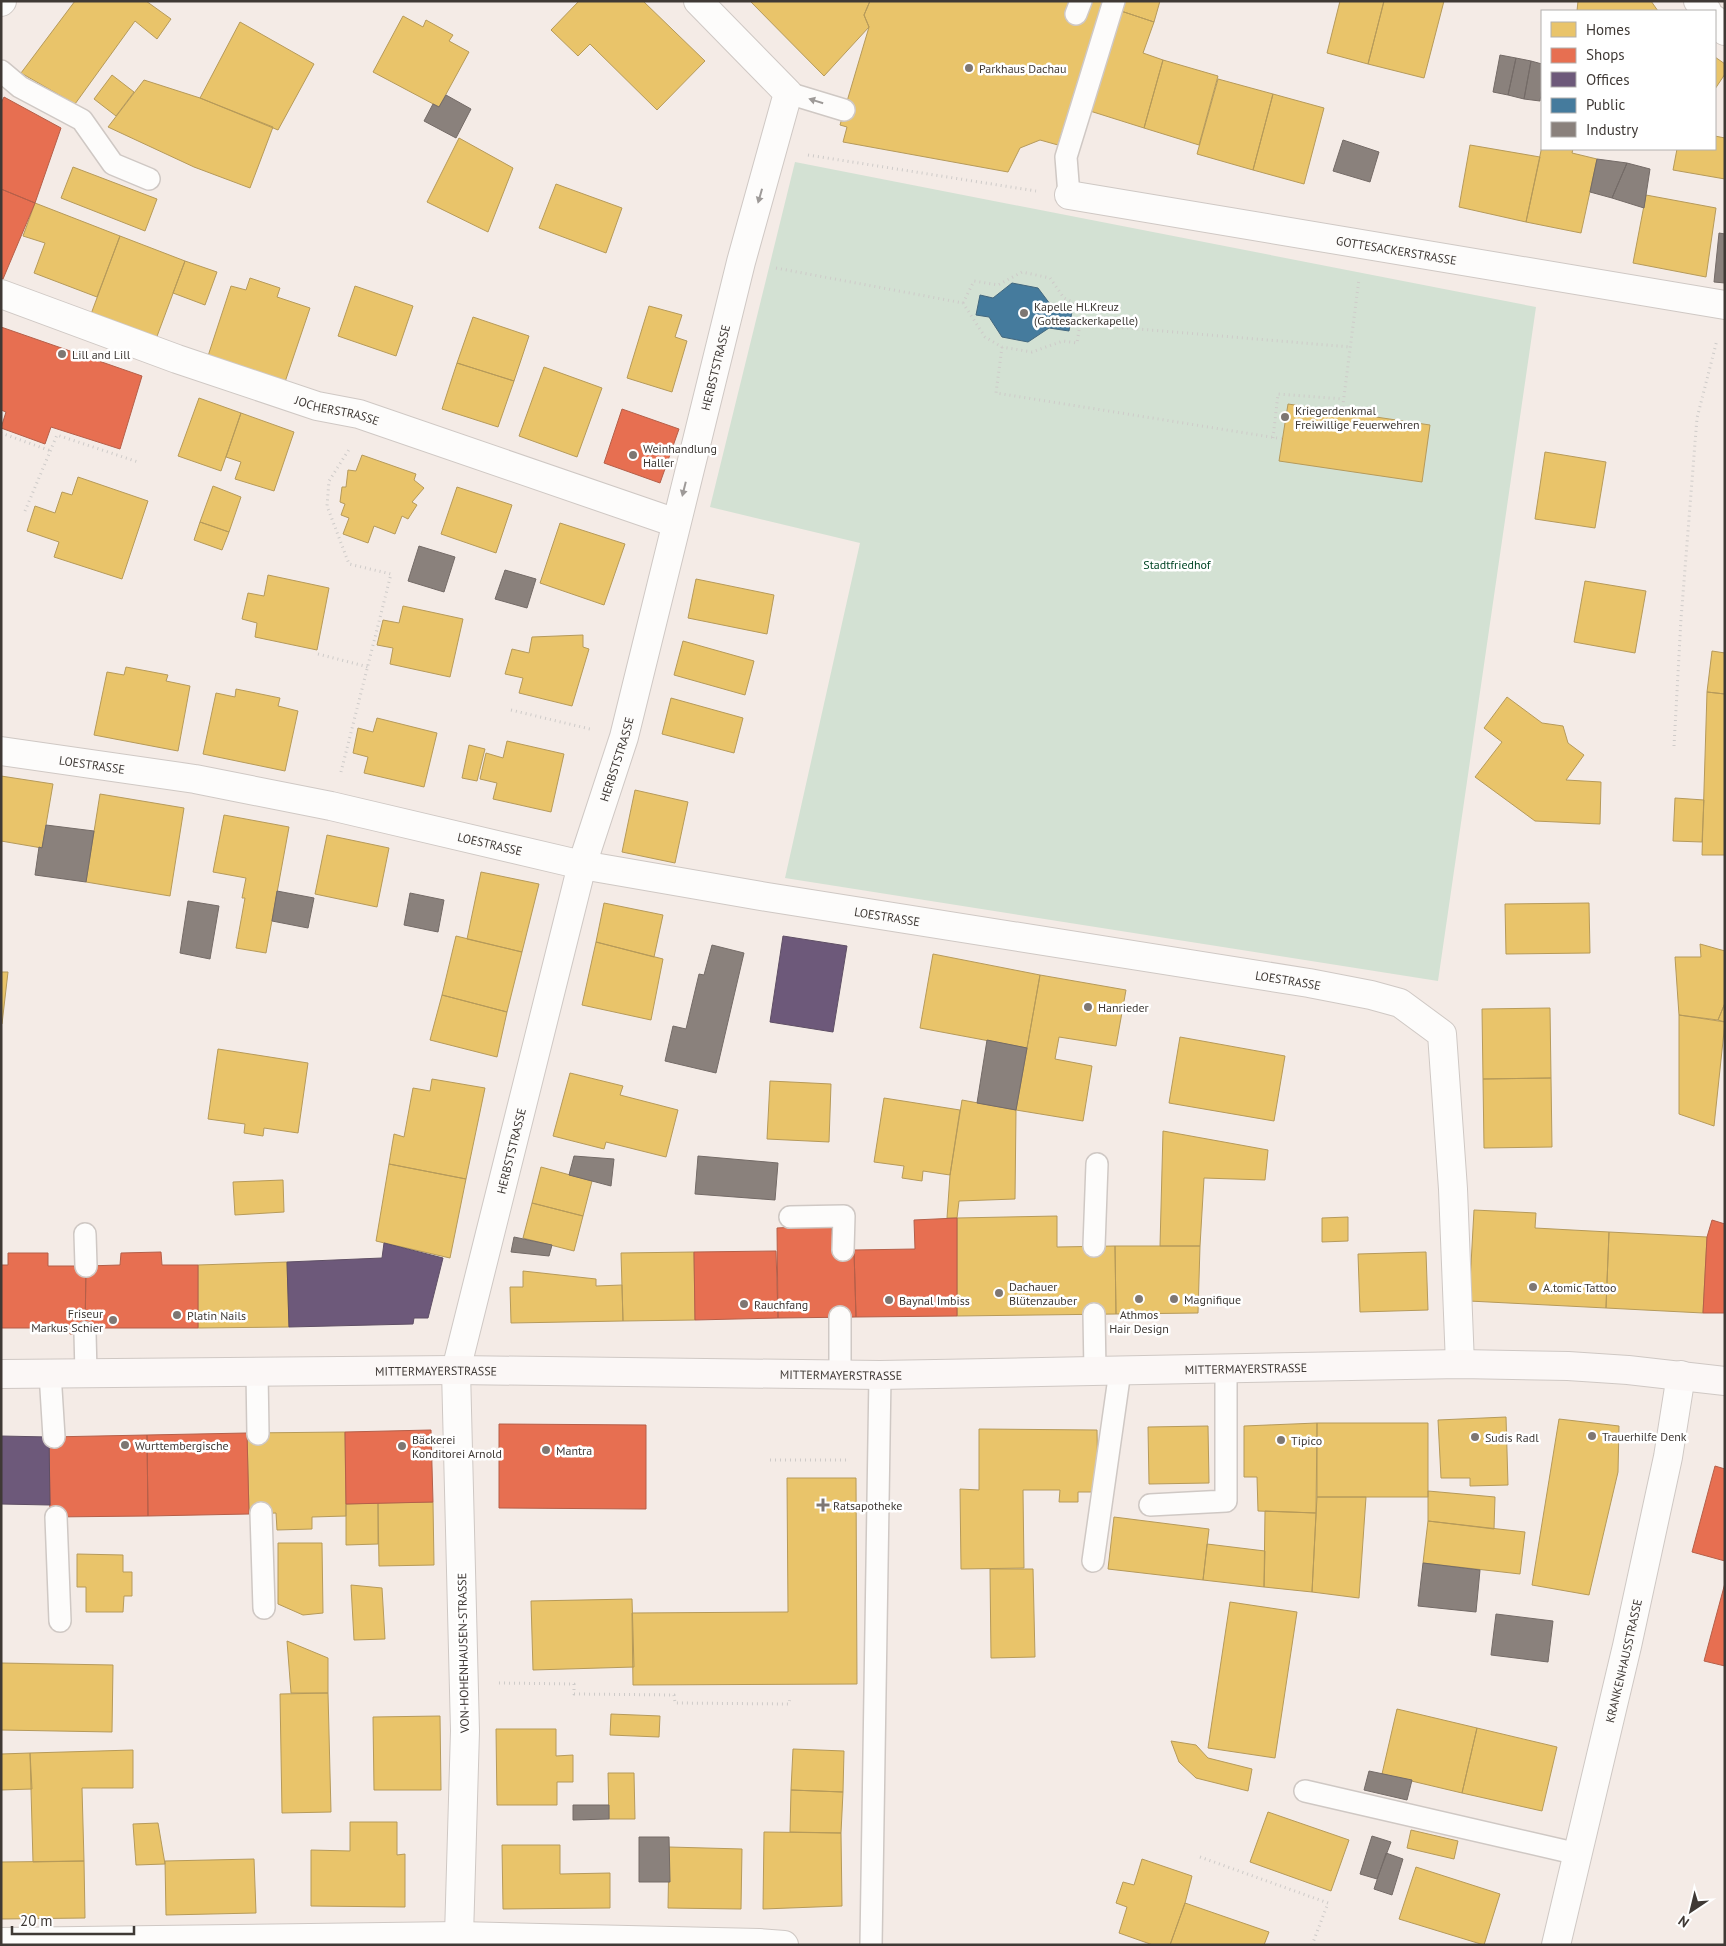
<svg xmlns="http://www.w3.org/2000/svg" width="1726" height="1946" font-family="'PT Sans',sans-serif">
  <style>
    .green { fill: #d3e1d3 }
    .homes { fill: #e9c46a; stroke: #b69a5a }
    .shops { fill: #e76f51; stroke: #b55f49 }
    .offices { fill: #6d597a; stroke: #5f4f65 }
    .public { fill: #457b9d; stroke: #43677e }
    .industry { fill: #8a817c; stroke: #746b67 }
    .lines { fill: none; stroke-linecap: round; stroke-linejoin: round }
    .lane-casing { stroke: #cfc8c4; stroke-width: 24 }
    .street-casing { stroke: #cfc8c4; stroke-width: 30 }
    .secondary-casing { stroke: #cfc8c4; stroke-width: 30 }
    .path { stroke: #cecbc9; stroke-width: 3; stroke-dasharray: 1 4; stroke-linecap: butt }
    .lane { stroke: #fdfcfb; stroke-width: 21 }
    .street { stroke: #fdfcfb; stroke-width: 28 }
    .secondary { stroke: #fbf7f6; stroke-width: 28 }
    .oneway { fill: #9e9a98 }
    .poi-dot { fill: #7e7773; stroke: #fff; stroke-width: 2 }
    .labels { text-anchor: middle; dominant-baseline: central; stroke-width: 5; stroke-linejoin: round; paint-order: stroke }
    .poi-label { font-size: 12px; fill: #3f3935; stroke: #fff; text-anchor: start }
    .street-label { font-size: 12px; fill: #3f3935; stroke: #fff }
    .park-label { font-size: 12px; fill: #004525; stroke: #fff }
  </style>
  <rect width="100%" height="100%" fill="#f4ebe6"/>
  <!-- green -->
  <path class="green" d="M795,162l741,145 -98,674 -653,-103 75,-335 -150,-36z"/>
  <!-- homes -->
  <path class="homes" d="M75,1h71l25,18 -14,20 -22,-18 -60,83 -54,-31z
    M579,1h64l62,60 -48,49 -67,-66 -12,12 -27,-26z
    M750,1h120l-6,14 5,12 -45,49z
    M870,1h234l-46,144 -18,-5 -20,8 -12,24 -165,-30 4,-15 -7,-2 29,-98 -5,-12z
    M1125,1h35l-6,21 -33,-11z
    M1340,1h44l-16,63 -41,-11z
    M1384,1h60l-20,77 -56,-14z
    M1578,1h73l7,10h-81z
    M1121,11l33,11 -11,31 20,7 -19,68 -54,-17z
    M403,16l20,11 3,-7 27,15 -4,6 20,11 -30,55 -66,-35z
    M240,22l74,42 -36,66 -78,-32z
    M1715,57l10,7v10l-10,15z
    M1163,60l55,16 -19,69 -55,-17z
    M112,75l22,17 -18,24 -22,-17z
    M1218,79l55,15 -20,76 -56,-16z
    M144,80l56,18 73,29 -23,61 -56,-21 -86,-40z
    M1273,94l51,14 -20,76 -51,-14z
    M1715,136l10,2v41l-52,-9 4,-21h38z
    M459,138l54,30 -25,64 -61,-30z
    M1470,145l70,12 -14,65 -67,-15z
    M1542,146v3h31l-1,4 25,6 -16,74 -55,-11z
    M73,167l84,32 -12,32 -84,-33z
    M556,184l66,24 -16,45 -67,-25z
    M1646,195l70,13 -10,69 -73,-14z
    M35,203l85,33 -23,61 -63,-24 11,-30 -22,-7z
    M120,236l65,25 -29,78 -65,-25z
    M185,261l32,11 -12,33 -32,-12z
    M250,278l30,10 -3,9 33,11 -25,74 -77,-26 23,-70 15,4z
    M355,286l58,20 -17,50 -58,-20z
    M649,306l33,9 -7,22 12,4 -15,51 -45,-14z
    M473,317l56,19 -15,45 -57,-18z
    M457,363l57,18 -16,46 -56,-18z
    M544,367l58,21 -25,69 -58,-21z
    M199,398l42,15 -20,58 -43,-15z
    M1288,404l142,21 -8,57 -143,-21z
    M241,413l53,19 -20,59 -39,-12 6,-17 -15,-5z
    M1545,452l61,10 -11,66 -60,-9z
    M362,455l54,19 -2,6 10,8 -12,14 5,3 -9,14 -6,-3 -7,18 -21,-8 -6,17 -25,-9 6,-16 -8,-3 4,-11 -5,-2 2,-15h4l2,-17 8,1z
    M78,477l70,24 -26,78 -68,-22 5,-15 -32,-11 8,-25 20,7 7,-21 10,3z
    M213,486l28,11 -12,35 -29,-10z
    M457,487l55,18 -16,48 -55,-19z
    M200,522l29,10 -7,18 -28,-10z
    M560,523l65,21 -21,61 -64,-22z
    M268,575l61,13 -12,62 -62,-13 2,-14 -15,-4 6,-26 16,3z
    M696,579l78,16 -7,39 -79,-16z
    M1585,581l61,10 -11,62 -61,-11z
    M403,606l60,13 -13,58 -60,-13 3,-16 -16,-3 6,-25 16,3z
    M583,635v12l6,2 -17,57 -53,-13 4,-15 -18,-4 7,-25 17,4 3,-16z
    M683,641l71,20 -9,34 -71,-20z
    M1712,651l13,2v41l-18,-2z
    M126,667l42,8 -2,6 24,5 -12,65 -84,-16 13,-63 17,3z
    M236,689l44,9 -2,8 20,5 -13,60 -82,-17 13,-61 19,4z
    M1707,692l18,2v161h-23z
    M1507,697l35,26 21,3 5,17 16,12 -18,25 35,2 -1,42 -65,-3 -60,-44 27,-35 -18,-14z
    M671,698l72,20 -9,35 -72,-19z
    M377,718l60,15 -13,54 -60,-14 4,-16 -15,-4 5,-25 15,4z
    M507,741l57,13 -13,58 -58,-13 4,-16 -17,-4 6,-26 17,5z
    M469,745l16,4 -8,32 -15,-3z
    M1,776l52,8 -11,64 -41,-7z
    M635,790l53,12 -13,61 -53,-11z
    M100,794l84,14 -14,88 -84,-14z
    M1675,798l29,2 -2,42 -29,-1z
    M224,815l65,12 -23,126 -30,-5 9,-50h-3l4,-20 -33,-6z
    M327,835l62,13 -12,59 -62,-13z
    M481,872l58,12 -17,68 -55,-13z
    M604,903l59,12 -9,42 -58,-15z
    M1589,903l1,50 -84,1 -1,-50z
    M456,936l66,16 -15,60 -65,-17z
    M596,942l67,17 -12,61 -69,-15z
    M1700,944l25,7v52l-7,17 -39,-5 -4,-58h26z
    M933,954l107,21 -13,73 -107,-20z
    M1,972h7l-6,52h-1z
    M1040,975l86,15 -10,56 -57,-9 -4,22 37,7 -9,55 -67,-11z
    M442,995l65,17 -10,45 -67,-17z
    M1725,1003v19l-7,-2z
    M1550,1008l1,70 -68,1 -1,-70z
    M1679,1015l46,7 -11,104 -35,-12z
    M1180,1037l105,19 -11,65 -105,-18z
    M218,1049l90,14 -10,70 -34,-5 -1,8 -19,-3 1,-9 -37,-5z
    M570,1073l53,13 -3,9 58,15 -12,47 -60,-15 -2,7 -51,-13z
    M1551,1078l1,69 -68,1 -1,-69z
    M432,1079l53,9 -19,91 -77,-15 5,-30 10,3 9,-49 17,3z
    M770,1081l61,3 -2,58 -62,-3z
    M884,1098l76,12 -10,65 -27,-4 -1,10 -20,-3 2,-12 -30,-4z
    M962,1100l54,10 -1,89 -56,2 -2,17h-10l3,-43z
    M1163,1131l105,19 -3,30 -61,-2 -4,68h-40z
    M389,1164l77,15 -16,79 -74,-17z
    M541,1167l51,14 -9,35 -51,-13z
    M283,1180l1,32 -49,3 -2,-33z
    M532,1203l51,13 -9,35 -51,-13z
    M1474,1210l62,3 -1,15 74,4 -3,76 -137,-7z
    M1057,1216v31l58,-1 1,68 -159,2v-98z
    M1348,1217v24l-26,1v-24z
    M1609,1232l98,5 -4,76 -97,-5z
    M1115,1246h85l-2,67 -82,1z
    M694,1252l1,68 -72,1 -2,-68z
    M1426,1252l2,58 -68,2 -2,-58z
    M287,1262l2,65 -91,1v-63z
    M523,1271l73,8v7l26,-1 1,36 -112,2 -1,-36h13z
    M1506,1417l2,68 -38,1v-8h-29l-3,-58z
    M1559,1419l60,7 -1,46 -29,123 -57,-10z
    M1317,1423l-1,90 -58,-2 -1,-34h-13v-51z
    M1317,1423h111v74h-111z
    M1208,1426l1,57 -60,1 -1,-57z
    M979,1429l118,1 1,62h-20v10h-19l1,-12h-37l1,78 -63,1 -1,-80 19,1z
    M345,1432l1,84 -34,1v12l-35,1 -1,-17 -27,1 -2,-81z
    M787,1478h69l1,206 -224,1 -1,-72 156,-1z
    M1428,1491l67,6 -1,32 -66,-8z
    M1317,1497h49l-7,101 -47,-6z
    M433,1502l1,63 -55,1 -1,-63z
    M378,1503v41l-32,1v-41z
    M1265,1511l51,2 -4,79 -48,-5z
    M1114,1517l95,12 -6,51 -95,-11z
    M1428,1521l97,11 -5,42 -97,-11z
    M278,1543h44l1,70 -20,2 -25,-11z
    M1207,1544l58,7 -1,36 -61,-7z
    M77,1554l46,1v17h9v24h-8l-1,16h-37v-25h-9z
    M990,1569h43l2,88 -44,1z
    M351,1585l31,3 3,51 -31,1z
    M632,1599l2,68 -101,3 -2,-69z
    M1230,1602l67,10 -22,146 -67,-10z
    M287,1641l41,17v35h-37z
    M1,1663l112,2 -1,67 -111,-2z
    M328,1693l3,119 -49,1 -2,-119z
    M1397,1709l80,19 -15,65 -80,-19z
    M611,1714l49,2 -1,21 -49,-2z
    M440,1716l1,74h-67l-1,-73z
    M1477,1728l80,19 -15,64 -80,-18z
    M496,1729h60v27l17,-1v27h-16v23h-60z
    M1171,1741l25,4 12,13 44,11 -4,22 -52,-13 -17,-16z
    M793,1749l51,2 -1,41 -52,-2z
    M133,1750v38h-51l2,73 -51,1 -3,-109z
    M30,1753l2,36 -31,1v-36z
    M608,1773h26l1,46h-26z
    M791,1790l52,2 -2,41 -51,-1z
    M1268,1812l81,28 -18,51 -81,-29z
    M350,1822h47v33l8,-1v53l-94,-1v-56l39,1z
    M158,1823l7,41 -29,1 -3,-41z
    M1411,1830l47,11 -4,18 -47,-11z
    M764,1832l77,1 1,73 -79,3z
    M502,1845h58v29l50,-1v35l-107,1z
    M669,1847l73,2 -1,60 -73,-1z
    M254,1859l2,54 -90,2 -1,-54z
    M1142,1859l50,17 -7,27 -15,42h-17l-34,-12 8,-26 -11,-4 7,-21 11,3z
    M84,1861l1,57 -84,1v-57z
    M1416,1867l84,27 -16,51 -85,-26z
    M1185,1903l84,29 -5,13h-94z"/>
  <!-- shops -->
  <path class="shops" d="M4,97l57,31 -26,75 -34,-14v-86z
    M1,189l34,14 -32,76 -2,-1z
    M1,327l141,49 -22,73 -69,-22 -6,17 -44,-16 5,-16 -5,-2z
    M622,409l57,20 -19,54 -56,-20z
    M957,1218v98l-101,1 -2,-67 61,-1 -1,-29z
    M1712,1220l13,4v89h-22l4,-76z
    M831,1225l3,25h20l2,67 -78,1 -1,-90z
    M776,1251l2,67 -83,2 -1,-68z
    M161,1252l1,13h36v63h-99v5h-14l1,-67 34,-1 1,-12z
    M8,1253h40v13h38l-1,67 -15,1v-6h-69v-63h7z
    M499,1424l147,1v84l-147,-1z
    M431,1430l2,72 -87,2 -1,-72z
    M247,1433l2,81 -101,2 -1,-81z
    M147,1435l1,81 -98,1 -1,-80z
    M1715,1466l10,3v92l-33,-9z
    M1725,1583v83l-21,-5z"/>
  <!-- offices -->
  <path class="offices" d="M783,936l64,10 -14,86 -63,-10z
    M384,1243l59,15 -15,60h-14l-1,6 -124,3 -2,-65 95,-4z
    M1,1436l48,1 1,68 -49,-1z"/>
  <!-- public -->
  <path class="public" d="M1012,283l26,5 15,20 19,3 -3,20 -20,-3 -21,14 -26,-5 -13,-20 -13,-2 4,-20 13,3z"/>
  <!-- industry -->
  <path class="industry" d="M1500,55l16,3 -8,37 -15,-3z
    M1516,58l15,3 -7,38 -16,-4z
    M1531,61l11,3v23l-2,14 -16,-2z
    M446,95l25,14 -15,29 -32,-17 9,-17 6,3z
    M1343,140l36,12 -9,30 -37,-11z
    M1597,159l30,4 -15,35 -22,-6z
    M1627,163l23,6 -6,39 -32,-10z
    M1719,233l6,1v49l-11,-1z
    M419,546l36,11 -11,35 -36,-11z
    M505,570l31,9 -9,29 -32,-9z
    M46,825l48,6 -8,51 -51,-7 4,-28 3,1z
    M277,891l37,7 -6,30 -36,-7z
    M410,893l34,7 -6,32 -34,-7z
    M188,901l31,5 -9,53 -30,-6z
    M712,945l32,8 -28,120 -51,-12 8,-35 13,3 13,-55 5,1z
    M987,1040l40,8 -11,62 -39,-7z
    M574,1156l40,3 -3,27 -42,-11z
    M698,1156l80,7 -3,37 -80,-6z
    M514,1237l38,8 -3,11 -38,-4z
    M1423,1563l57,7 -4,42 -58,-6z
    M1496,1614l57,7 -5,41 -57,-7z
    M1369,1771l43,9 -5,20 -43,-10z
    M573,1805h36v14l-36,1z
    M1372,1836l19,6 -14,37 -17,-5z
    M639,1837h30l1,45h-31z
    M1386,1853l17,6 -11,36 -18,-6z"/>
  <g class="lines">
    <defs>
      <path id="lane" d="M1076,14l5,-13
        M1,71l19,16 62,33 31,44 36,15
        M788,93l56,17
        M1069,195l-3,-38 48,-156
        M790,1217l54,-1 -1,34
        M85,1234l1,32
        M1094,1246l3,-82
        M1094,1314l1,57
        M85,1333l1,40
        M257,1372l1,62
        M50,1373l4,64
        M840,1374v-57
        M1150,1505l76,-4v-132
        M261,1513l3,95
        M56,1517l4,104
        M1093,1561l27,-190
        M1305,1791l273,63
        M871,1945l9,-570"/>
      <g id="street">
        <path d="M1698,1l9,10"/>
        <path d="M1,2l1,-1"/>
        <path d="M1715,20l10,11"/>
        <path id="s1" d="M1069,195l656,110"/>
        <path id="s2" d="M1,294l176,65 140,47 42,8 317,109"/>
        <path id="s3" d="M1,751l194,28 136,27 251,59 185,32 542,86 62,12 29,8 42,31 11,155 7,175"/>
        <path id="s4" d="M459,1936l6,-205 -9,-361 126,-505 42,-128 117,-475 47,-169 -90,-92"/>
        <path d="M1,1942l458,-6 300,7 25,2"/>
        <path id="s5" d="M1556,1945l71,-299 41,-189 13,-82"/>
      </g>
      <g id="secondary">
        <path id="s6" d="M1,1374l455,-4 424,5 580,-11 108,2 60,4 97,11"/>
      </g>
    </defs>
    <!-- lane casing -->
    <use href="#lane" class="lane-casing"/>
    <!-- street casing -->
    <use href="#street" class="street-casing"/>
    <!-- secondary casing -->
    <use href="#secondary" class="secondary-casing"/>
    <!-- path -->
    <path class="path" d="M808,155l228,36
      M776,268l187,35 22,34 17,10 30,5 31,-11 14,2 3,-19 -9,-3
      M963,303l11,-22 24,4 24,-13 28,6 14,20 19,9 -3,17 270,23
      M1002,347l-6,46 287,46
      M1342,412l17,-133
      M1,433l50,18
      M1273,438l5,-44 65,5
      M25,511l32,-76 81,27
      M318,654l50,13
      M511,710l79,19
      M1674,746l7,-127 16,-201 20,-78
      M341,772l50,-198 -42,-10 -22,-58 2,-25 21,-33
      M770,1460h78
      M499,1683l75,1v10l100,1 1,8 114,1 1,-6
      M1200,1857l128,46 -16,42"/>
    <!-- lane -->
    <use href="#lane" class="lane"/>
    <!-- street -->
    <use href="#street" class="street"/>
    <!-- secondary -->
    <use href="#secondary" class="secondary"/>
  </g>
  <!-- one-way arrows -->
  <defs><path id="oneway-solid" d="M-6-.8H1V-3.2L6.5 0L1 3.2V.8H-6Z" transform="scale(1.25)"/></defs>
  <g class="oneway">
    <use href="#oneway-solid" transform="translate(816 101) rotate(-163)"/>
    <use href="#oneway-solid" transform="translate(760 196) rotate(106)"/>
    <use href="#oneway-solid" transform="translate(684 489) rotate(104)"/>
  </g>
  <!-- markers -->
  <g class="poi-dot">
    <circle cx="969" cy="68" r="5"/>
    <circle cx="1024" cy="313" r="5"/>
    <circle cx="62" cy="354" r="5"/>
    <circle cx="1285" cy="417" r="5"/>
    <circle cx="633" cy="455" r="5"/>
    <circle cx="1088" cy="1007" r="5"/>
    <circle cx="1533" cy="1287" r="5"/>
    <circle cx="999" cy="1293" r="5"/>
    <circle cx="1139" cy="1299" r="5"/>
    <circle cx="1174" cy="1299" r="5"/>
    <circle cx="889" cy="1300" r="5"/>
    <circle cx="744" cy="1304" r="5"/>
    <circle cx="177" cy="1315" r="5"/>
    <circle cx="113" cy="1320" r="5"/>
    <circle cx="1592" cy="1436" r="5"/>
    <circle cx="1475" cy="1437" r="5"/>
    <circle cx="1281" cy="1440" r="5"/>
    <circle cx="125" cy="1445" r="5"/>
    <circle cx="402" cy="1446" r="5"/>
    <circle cx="546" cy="1450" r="5"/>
    <path d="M820.5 1497.5h5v5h5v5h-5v5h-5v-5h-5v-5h5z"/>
  </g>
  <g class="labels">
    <!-- poi labels -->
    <g class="poi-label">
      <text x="979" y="68">Parkhaus Dachau</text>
      <text x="1034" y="306">Kapelle Hl.Kreuz<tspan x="1034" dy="14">(Gottesackerkapelle)</tspan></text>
      <text x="72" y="354">Lill and Lill</text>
      <text x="1295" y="410">Kriegerdenkmal<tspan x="1295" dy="14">Freiwillige Feuerwehren</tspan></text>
      <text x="643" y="448">Weinhandlung<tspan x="643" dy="14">Haller</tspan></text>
      <text x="1098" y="1007">Hanrieder</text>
      <text x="1009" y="1286">Dachauer<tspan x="1009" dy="14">Blütenzauber</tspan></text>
      <text x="1543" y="1287">A.tomic Tattoo</text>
      <text x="1184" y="1299">Magnifique</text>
      <text x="899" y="1300">Baynal Imbiss</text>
      <text x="754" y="1304">Rauchfang</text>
      <text x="103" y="1313" text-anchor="end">Friseur<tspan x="103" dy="14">Markus Schier</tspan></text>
      <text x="1139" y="1314" text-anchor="middle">Athmos<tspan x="1139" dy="14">Hair Design</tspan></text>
      <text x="187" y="1315">Platin Nails</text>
      <text x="1602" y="1436">Trauerhilfe Denk</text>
      <text x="1485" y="1437">Sudis Radl</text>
      <text x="412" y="1439">Bäckerei<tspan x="412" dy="14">Konditorei Arnold</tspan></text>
      <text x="1291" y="1440">Tipico</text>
      <text x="135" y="1445">Wurttembergische</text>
      <text x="556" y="1450">Mantra</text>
      <text x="833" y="1505">Ratsapotheke</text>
    </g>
    <!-- street labels -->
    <g class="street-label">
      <text stroke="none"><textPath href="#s1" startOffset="332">GOTTESACKERSTRASSE</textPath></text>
      <text stroke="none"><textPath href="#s4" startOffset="1602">HERBSTSTRASSE</textPath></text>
      <text stroke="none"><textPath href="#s2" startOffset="356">JOCHERSTRASSE</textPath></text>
      <text stroke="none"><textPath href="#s4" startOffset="1198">HERBSTSTRASSE</textPath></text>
      <text stroke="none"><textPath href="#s3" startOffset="92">LOESTRASSE</textPath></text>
      <text stroke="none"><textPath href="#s3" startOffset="498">LOESTRASSE</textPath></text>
      <text stroke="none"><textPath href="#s3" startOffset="902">LOESTRASSE</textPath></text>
      <text stroke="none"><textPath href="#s3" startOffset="1308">LOESTRASSE</textPath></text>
      <text stroke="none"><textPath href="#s4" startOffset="792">HERBSTSTRASSE</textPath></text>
      <text stroke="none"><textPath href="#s6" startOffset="1245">MITTERMAYERSTRASSE</textPath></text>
      <text stroke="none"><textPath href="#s6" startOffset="435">MITTERMAYERSTRASSE</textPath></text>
      <text stroke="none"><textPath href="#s6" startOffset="840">MITTERMAYERSTRASSE</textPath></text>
      <text transform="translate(463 1653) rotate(-91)">VON-HOHENHAUSEN-STRASSE</text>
      <text stroke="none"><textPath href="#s5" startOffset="292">KRANKENHAUSSTRASSE</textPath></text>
    </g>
    <!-- park labels -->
    <g class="park-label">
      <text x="1177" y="564">Stadtfriedhof</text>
    </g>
  </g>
  <!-- border -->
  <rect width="1726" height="1946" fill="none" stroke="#3f3935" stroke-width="5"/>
  <!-- legend -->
  <rect x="1541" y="10" width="175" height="140" fill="#ffffff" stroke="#b2b0ae"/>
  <rect x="1551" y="22" width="25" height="15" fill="#e9c46a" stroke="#b2b0ae"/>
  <text x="1586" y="35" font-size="15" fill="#3f3935">Homes</text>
  <rect x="1551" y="48" width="25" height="15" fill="#e76f51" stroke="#b2b0ae"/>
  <text x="1586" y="60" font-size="15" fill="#3f3935">Shops</text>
  <rect x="1551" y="72" width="25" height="15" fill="#6d597a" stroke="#b2b0ae"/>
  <text x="1586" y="85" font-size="15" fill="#3f3935">Offices</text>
  <rect x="1551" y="98" width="25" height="15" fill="#457b9d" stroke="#b2b0ae"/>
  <text x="1586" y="110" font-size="15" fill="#3f3935">Public</text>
  <rect x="1551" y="122" width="25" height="15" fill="#8a817c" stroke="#b2b0ae"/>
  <text x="1586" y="135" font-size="15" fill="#3f3935">Industry</text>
  <!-- north arrow -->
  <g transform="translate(1691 1911) rotate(215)" stroke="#ffffff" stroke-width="4" paint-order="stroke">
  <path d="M0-4L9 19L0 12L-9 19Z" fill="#3f3935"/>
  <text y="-8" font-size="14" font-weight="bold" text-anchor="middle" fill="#3f3935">N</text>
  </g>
  <!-- scale -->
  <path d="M12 1926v8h122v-8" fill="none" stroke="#3f3935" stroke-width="2.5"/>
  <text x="20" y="1926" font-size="15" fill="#3f3935" stroke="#ffffff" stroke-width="4" paint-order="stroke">20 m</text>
</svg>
